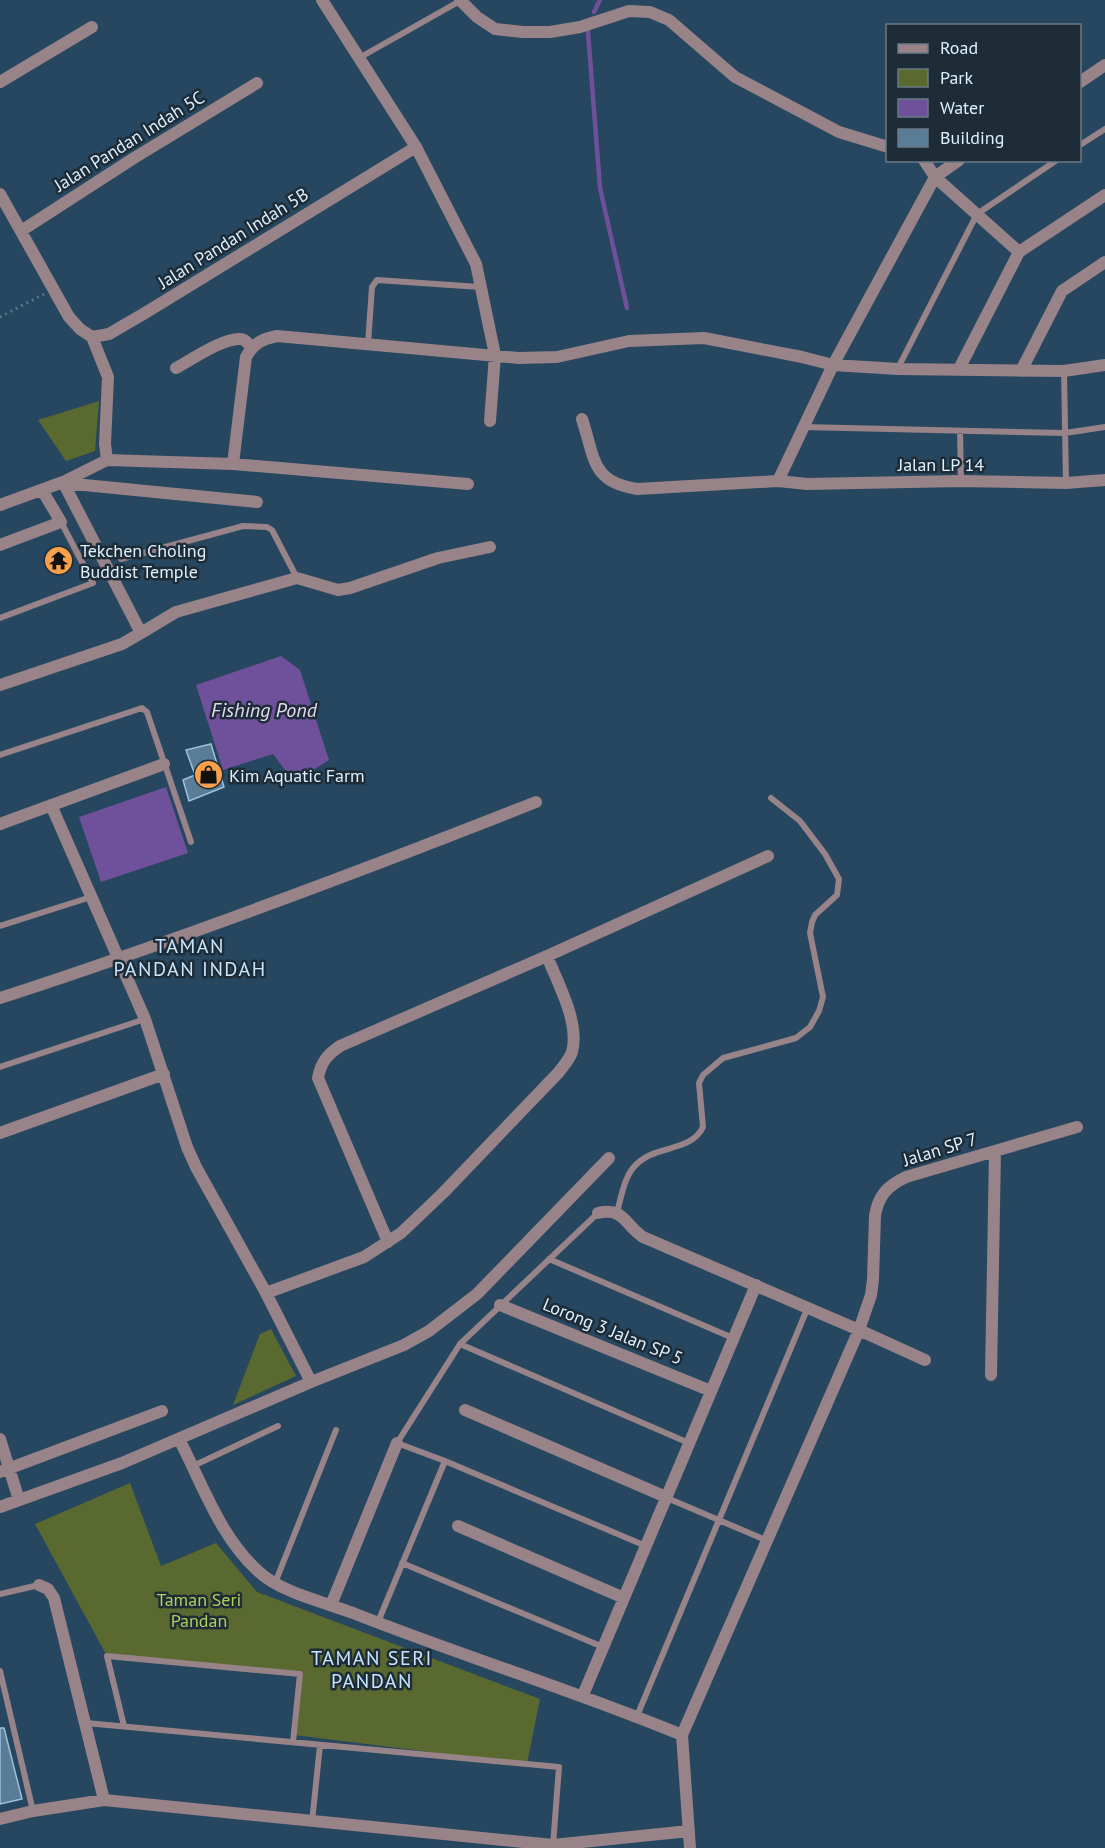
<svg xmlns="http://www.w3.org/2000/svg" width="1105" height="1848" font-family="'PT Sans',sans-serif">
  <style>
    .green { fill: #5a692f }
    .water { fill: #6f509a }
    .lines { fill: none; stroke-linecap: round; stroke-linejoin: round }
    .stream { stroke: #6f509a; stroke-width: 4.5 }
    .building { fill: #5a7d97; stroke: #9dc1dd; stroke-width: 1.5 }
    .path { stroke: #637f94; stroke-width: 3; stroke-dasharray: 1.5 4.5; stroke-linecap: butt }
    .lane { stroke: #978388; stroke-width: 6 }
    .street { stroke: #978388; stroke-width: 12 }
    .labels { text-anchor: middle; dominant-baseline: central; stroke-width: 5; stroke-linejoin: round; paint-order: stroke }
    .street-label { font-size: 18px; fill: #ddf0ff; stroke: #1d2c37 }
    .poi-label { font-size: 18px; fill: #ddf0ff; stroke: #1d2c37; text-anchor: start }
    .park-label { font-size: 18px; fill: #b1ce59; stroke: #1d2c37 }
    .water-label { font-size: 20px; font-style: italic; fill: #e2daef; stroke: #1d2c37 }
    .neighbourhood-label { font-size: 20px; letter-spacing: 1.5px; fill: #c7e5fc; stroke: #1d2c37 }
  </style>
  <rect width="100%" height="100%" fill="#26475f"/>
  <!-- green -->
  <path class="green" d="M99,401l-4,50 -29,10 -28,-41z
    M271,1329l25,47 -63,29 27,-71z
    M130,1483l31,83 55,-23 41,49 283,107 -13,65 -233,-29 6,-60 -193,-19 -72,-132z"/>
  <!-- water -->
  <path class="water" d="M281,656l19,14 29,90 -35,22 -21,-28 -50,16 -27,-85z
    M166,787l22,66 -87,29 -22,-65z"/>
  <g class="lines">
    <!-- stream -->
    <path class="stream" d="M594,12l6,-12
      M588,32l12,156 27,120"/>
  </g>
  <!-- building -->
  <path class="building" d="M211,744l13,43 -35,14 -6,-21 12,-5 -9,-25z
    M0,1728h4l18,71 -22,5z"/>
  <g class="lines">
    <!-- path -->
    <path class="path" d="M0,317l44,-23"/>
    <!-- lane -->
    <path class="lane" d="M359,58l101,-57
      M1080,145l25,-16
      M368,344l4,-57 5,-7 103,7
      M898,368l79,-154 80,-54
      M1064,371l2,112
      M803,427l262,6 40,-6
      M960,431l1,50
      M121,559l122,-33 24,1 5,3 25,48
      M0,618l93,-35 -32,-61
      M0,755l142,-47 5,4 44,130
      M0,926l91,-29
      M0,1067l145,-48
      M617,1212c4,-14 7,-33 16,-44 20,-25 57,-14 70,-41l-4,-44 4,-8 20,-17 73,-20 14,-11 9,-16 4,-14 -13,-64 2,-11 3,-7 22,-20 2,-16 -14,-25 -25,-33 -29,-23
      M549,1259l184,79
      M460,1344l229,99
      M445,1461l201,85
      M193,1466l85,-40
      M667,1498l101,43
      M402,1563l201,84
      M275,1583l61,-153
      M0,1594l39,-9
      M378,1622l67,-161 -48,-18 63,-99 138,-131
      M0,1671l33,140
      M637,1716l171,-409
      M86,1723l473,44 -6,78
      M124,1726l-17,-70 193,18 -7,68
      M312,1822l8,-77"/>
    <!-- street -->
    <path class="street" d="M322,0l94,147 60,117 19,91 -5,66
      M460,0l17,17 18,12 28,3h27l30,-5 49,-16 21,1 19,8 66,57 104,55 49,15
      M0,82l92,-55
      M1080,82l25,-17
      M924,160l11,17 84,75
      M0,194l69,123 11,12 12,8 17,-3 36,-21 271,-166
      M21,231l113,-73 123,-75
      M92,337l16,40 -3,67 2,16
      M176,368c15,-8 47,-30 64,-29 5,0 8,4 11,8
      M959,369l60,-117 86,-57
      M1021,371l41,-80 43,-29
      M582,419c13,39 9,63 55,70l141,-8 29,3 154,-3 105,2 39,-3
      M233,464l235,20
      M778,481l55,-116 102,-188 24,-17
      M63,482l78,151 35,-21 121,-34 41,12 12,-2 88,-30 52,-11
      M64,483l193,19
      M0,505l63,-23 44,-22 126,4 13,-107c8,-14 16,-18 31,-21l242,22 38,-1 72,-16 75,-3 98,19 31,8 65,4 166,2 41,-6
      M0,545l61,-23 -19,-32
      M0,685l122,-41 19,-11
      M51,805l94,214 42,128 9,20 70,126 45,89
      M0,824l164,-60
      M0,998c182,-59 359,-126 536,-196
      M0,1133l164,-59
      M388,1242l-70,-164c3,-16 9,-23 22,-32l207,-90 221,-100
      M266,1293l98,-36 37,-24 42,-40 116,-121c4,-6 11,-13 13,-20 8,-29 -14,-68 -25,-96
      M500,1305l211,86
      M925,1360l-66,-30 12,-35 2,-15 2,-64c3,-20 12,-30 31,-39l171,-50
      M991,1375l4,-223
      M465,1410l201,87
      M0,1439l19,61
      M179,1439c23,44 41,98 79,132 22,21 65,31 95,42 109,43 220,77 329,122l177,-405 -216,-93c-19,-13 -19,-30 -45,-24
      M0,1472l162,-61
      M0,1507l122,-44 189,-81 93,-37 25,-14 48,-37 132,-136
      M458,1526l166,72
      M39,1585l9,4 6,9 50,202
      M331,1605l66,-162
      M583,1695l173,-410
      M682,1735l8,113
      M0,1819l33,-8 71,-11 449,45 136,-14"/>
  </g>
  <!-- icons -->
  <defs>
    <symbol id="temple-disc" viewBox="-11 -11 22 22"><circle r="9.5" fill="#f9a04c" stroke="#1d2c37"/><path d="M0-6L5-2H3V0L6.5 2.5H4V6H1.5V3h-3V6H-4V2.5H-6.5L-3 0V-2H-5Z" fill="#111"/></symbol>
    <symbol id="shop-disc" viewBox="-11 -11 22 22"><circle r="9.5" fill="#f9a04c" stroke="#1d2c37"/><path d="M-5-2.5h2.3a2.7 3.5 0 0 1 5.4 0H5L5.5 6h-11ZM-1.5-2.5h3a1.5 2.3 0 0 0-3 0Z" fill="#111"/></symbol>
  </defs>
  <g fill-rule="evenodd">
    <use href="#temple-disc" x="42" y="544" width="33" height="33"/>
    <use href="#shop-disc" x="192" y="758" width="33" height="33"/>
  </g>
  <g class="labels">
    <!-- street labels -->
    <g class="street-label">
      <text transform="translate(129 141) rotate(-32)">Jalan Pandan Indah 5C</text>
      <text transform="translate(233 238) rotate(-32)">Jalan Pandan Indah 5B</text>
      <text x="941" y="464">Jalan LP 14</text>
      <text transform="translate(940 1149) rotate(-17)">Jalan SP 7</text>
      <text transform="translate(613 1331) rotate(22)">Lorong 3 Jalan SP 5</text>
    </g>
    <!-- poi labels -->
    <g class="poi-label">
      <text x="80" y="550">Tekchen Choling<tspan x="80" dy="21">Buddist Temple</tspan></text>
      <text x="229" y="775">Kim Aquatic Farm</text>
    </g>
    <!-- park labels -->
    <g class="park-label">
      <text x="199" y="1599">Taman Seri<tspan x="199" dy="21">Pandan</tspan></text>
    </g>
    <!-- water labels -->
    <g class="water-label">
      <text x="264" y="710">Fishing Pond</text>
    </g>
    <!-- neighbourhood labels -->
    <g class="neighbourhood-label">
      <text x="190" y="946">TAMAN<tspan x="190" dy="23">PANDAN INDAH</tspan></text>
      <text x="372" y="1658">TAMAN SERI<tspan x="372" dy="23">PANDAN</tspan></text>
    </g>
  </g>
  <!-- legend -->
  <rect x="886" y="24" width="195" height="138" fill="#1d2c37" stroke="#6a7a87" stroke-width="1.5"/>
  <rect x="898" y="44" width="30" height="9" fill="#978388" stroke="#6a7a87" stroke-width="1.5"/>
  <text x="940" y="54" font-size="18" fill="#ddf0ff">Road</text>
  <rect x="898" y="69" width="30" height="18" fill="#5a692f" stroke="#6a7a87" stroke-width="1.5"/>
  <text x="940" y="84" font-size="18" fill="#ddf0ff">Park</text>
  <rect x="898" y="99" width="30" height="18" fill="#6f509a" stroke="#6a7a87" stroke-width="1.5"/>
  <text x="940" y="114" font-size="18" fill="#ddf0ff">Water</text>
  <rect x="898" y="129" width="30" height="18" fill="#5a7d97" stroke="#6a7a87" stroke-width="1.5"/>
  <text x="940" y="144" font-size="18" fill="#ddf0ff">Building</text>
</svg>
